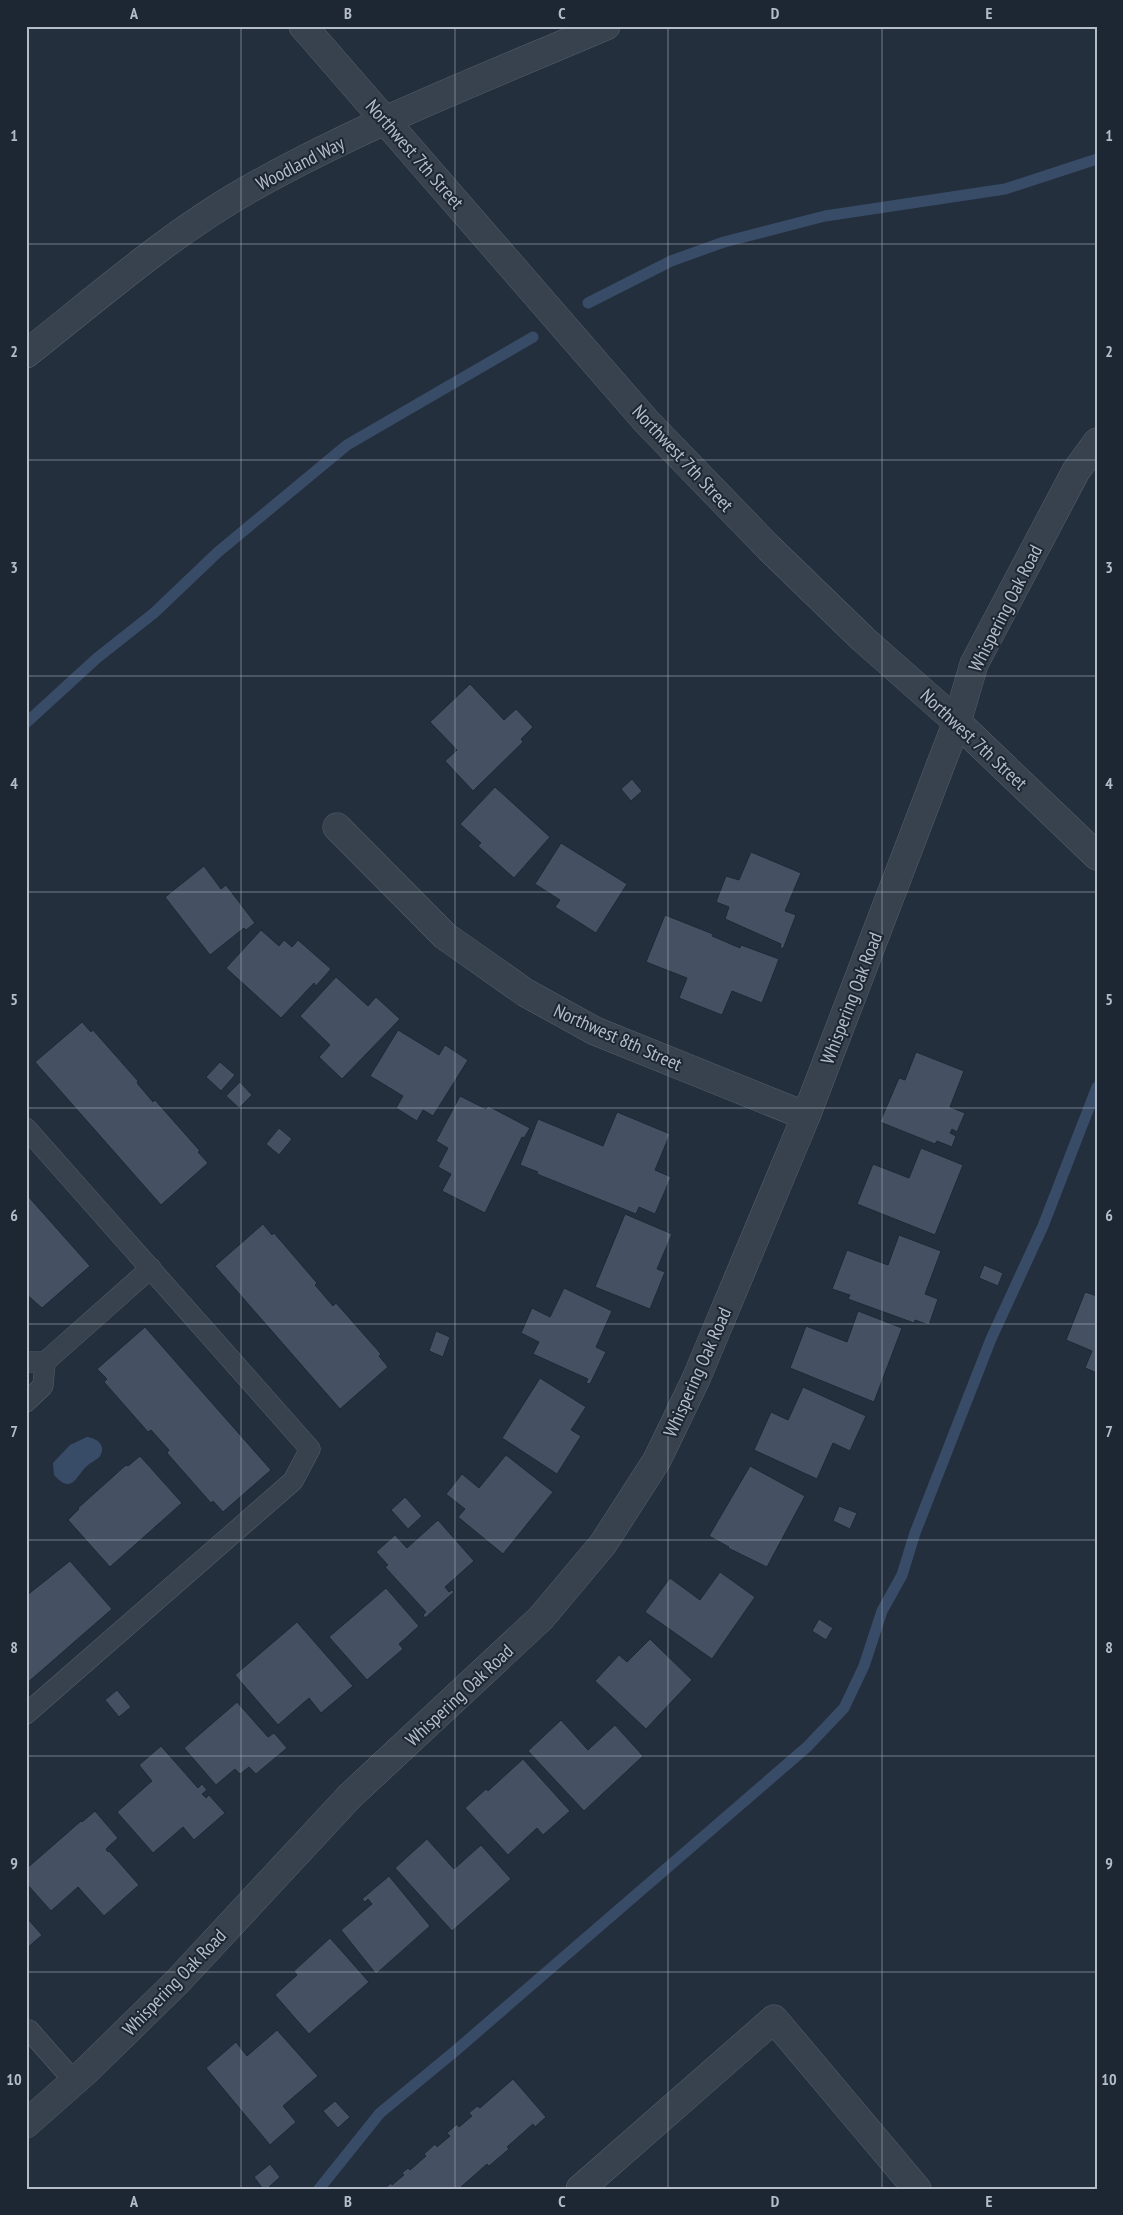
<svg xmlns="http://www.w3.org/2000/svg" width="1123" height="2215" font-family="'PT Sans Narrow',sans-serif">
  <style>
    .water { fill: #394c67 }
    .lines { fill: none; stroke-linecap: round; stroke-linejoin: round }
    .stream { stroke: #394c67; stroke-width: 11 }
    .building { fill: #455162; stroke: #1f2835 }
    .service-casing { stroke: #565f6c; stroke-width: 21 }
    .minor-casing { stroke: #565f6c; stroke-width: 29 }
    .service { stroke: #38414e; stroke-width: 20 }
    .minor { stroke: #38414e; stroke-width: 28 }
    .grid { fill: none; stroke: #b4bcc9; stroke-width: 1; stroke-opacity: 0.55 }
    .labels { text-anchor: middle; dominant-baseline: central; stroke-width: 4; stroke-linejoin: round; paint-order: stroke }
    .street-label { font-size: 19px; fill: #b4bcc9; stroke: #1d2633 }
    .neatline { fill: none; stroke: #b4bcc9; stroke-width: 2 }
    .grid-label { font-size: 16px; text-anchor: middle; font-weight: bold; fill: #b4bcc9 }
  </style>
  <rect width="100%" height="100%" fill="#242f3e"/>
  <!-- water -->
  <path class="water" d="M87,1437c9,1 20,8 13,19 -3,4 -9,6 -13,10 -11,9 -14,30 -33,9l-1,-12 17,-18z"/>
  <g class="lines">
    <!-- stream -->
    <path class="stream" d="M588,303l83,-42 53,-19 101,-26 180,-27 92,-30
      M26,723l71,-65 57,-45 64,-61 129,-107 186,-108
      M319,2189l61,-76 74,-61 353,-305 37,-39 20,-42 18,-55 20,-36 13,-42 76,-194 52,-113 54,-139"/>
  </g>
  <!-- building -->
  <path class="building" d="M470,684l34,36 12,-11 17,18 -12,12 2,3 -50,49 -28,-30 12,-11 -27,-28z
    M632,779l10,12 -11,10 -10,-12z
    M495,787l55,50 -36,41 -36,-32 3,-3 -21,-19z
    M561,843l66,41 -31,49 -41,-26 5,-7 -25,-16z
    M751,852l50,21 -16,38 11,4 -13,34 -3,-2 1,-3 -56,-25 4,-12 -13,-5 10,-26 13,4z
    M204,866l17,23 5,-4 29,38 -9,7 -2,-2 -34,27 -45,-58z
    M665,915l48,19 -1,2 28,12 1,-3 38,14 -17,44 -30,-12 -10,24 -43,-17 8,-20 -41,-16z
    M261,930l18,16 5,-6 8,7 6,-7 33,29 -15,17 -2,-3 -33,35 -55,-50z
    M336,977l32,29 8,-9 24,22 -58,60 -23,-22 11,-12 -30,-29z
    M82,1022l9,10 2,-2 45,51 -1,2 16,19 2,-2 45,51 -2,1 10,11 -47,42 -126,-143z
    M398,1030l41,25 6,-10 23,15 -35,56 -10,-6 -6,11 -21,-13 7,-12 -33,-20z
    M916,1052l48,19 -14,36 15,6 -8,19 -5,-3 -2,4 6,3 -4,11 -15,-6 -2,3 -55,-22 19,-44 6,2z
    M220,1062l15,13 -14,16 -15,-14z
    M240,1082l12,13 -13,13 -13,-12z
    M460,1096l26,13 2,-3 42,22 -6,10 -2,-1 -37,76 -43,-22 9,-17 -13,-7 10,-19 -12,-7z
    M617,1112l53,22 -15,36 16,7 -16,37 -16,-7 -3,7 -99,-40 1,-2 -18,-7 18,-46 65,27z
    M279,1128l13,11 -13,16 -13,-11z
    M921,1148l42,17 -28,70 -78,-31 16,-40 36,14z
    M26,1194l64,72 -48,42 -16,-14z
    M625,1214l47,20 -15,35 8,3 -15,37 -55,-22z
    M263,1224l9,11 2,-2 43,50 -2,2 18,21 3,-3 45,51 -2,2 9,11 -48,42 -125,-143z
    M899,1235l42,16 -16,43 13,5 -9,26 -14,-5 -1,3 -66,-24 2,-4 -18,-6 15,-39 41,15z
    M984,1265l19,8 -5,13 -19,-8z
    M564,1288l48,23 -16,36 10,5 -16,32 -4,-1 2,-4 -55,-25 6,-12 -18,-9 11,-25 18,9z
    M1085,1292l12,4v77l-12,-5 7,-17 -26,-11z
    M858,1311l44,17 -28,74 -84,-34 16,-42 41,16z
    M145,1327l126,143 -48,42 -10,-11 -2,2 -44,-50 2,-3 -18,-20 -3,2 -44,-50 3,-3 -10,-10z
    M436,1331l14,6 -7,20 -14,-6z
    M540,1378l46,29 -15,23 10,6 -24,38 -55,-36z
    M803,1387l63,29 -16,35 -17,-8 -16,36 -63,-29 17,-38 17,8z
    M506,1455l47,37 -50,62 -45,-37 7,-8 -19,-15 16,-20 17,14z
    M140,1456l42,47 -72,64 -42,-47 11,-11 -1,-1 48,-43 2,1z
    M750,1466l55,30 -38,71 -39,-19 1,-1 -20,-11z
    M405,1497l17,19 -14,13 -17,-19z
    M839,1506l18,7 -7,16 -17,-8z
    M438,1520l36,41 -29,26 4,5 3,-2 2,2 -29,26 -2,-3 3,-3 -41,-45 3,-2 -12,-13 19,-17 12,13z
    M70,1561l42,48 -86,75v-88z
    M720,1572l35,25 -43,62 -67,-47 25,-34 30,22z
    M386,1588l33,38 -20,18 4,5 -36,31 -38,-43z
    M819,1619l14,9 -7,12 -14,-9z
    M297,1622l56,64 -32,27 -12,-15 -31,27 -43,-50z
    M650,1639l42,41 -46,49 -51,-48 24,-26 8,7z
    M117,1690l14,17 -12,10 -14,-17z
    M237,1702l31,35 6,-4 13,15 -31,26 -7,-7 -9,7 -5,-5 -19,16 -32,-37z
    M561,1720l27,30 27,-25 28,31 -59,55 -56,-60z
    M161,1746l37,42 4,-4 5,6 -5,4 4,4 3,-3 16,18 -31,27 -11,-13 -30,26 -36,-41 35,-31 -13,-16z
    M523,1759l47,52 -27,24 -6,-7 -29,27 -43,-47 21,-19 2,2z
    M95,1811l23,27 -12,11 2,3 1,-1 30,34 -35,31 -26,-29 -27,24 -25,-28v-14l55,-48 1,1z
    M427,1839l27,30 27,-24 30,34 -59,52 -57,-63z
    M389,1876l41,50 -54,48 -35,-44 31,-26 -4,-5 -3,3 -3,-3z
    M26,1917l16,18 -16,14z
    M330,1938l39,44 -60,52 -34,-39 22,-20 -3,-4z
    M277,2030l41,46 -35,30 13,16 -26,23 -64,-77 30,-26 11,14z
    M513,2079l33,38 -11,10 -2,-3 -26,23 2,2 -20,17 -2,-2 -26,23 2,2h-79l7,-6 1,2 12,-10 -2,-2 6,-5 2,2 16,-14 -2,-2 11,-10 2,3 13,-11 -3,-3 10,-9 2,3 13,-11 -3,-3 8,-7 3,2z
    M335,2101l15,16 -12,11 -15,-17z
    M270,2164l10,13 -13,12h-4l-9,-12z"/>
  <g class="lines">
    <defs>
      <path id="service" d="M26,1128l284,321 -17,32 -267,233
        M26,1362h19l-2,24 -17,16
        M45,1362l106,-94
        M26,2030h3l45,51"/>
      <path id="minor" d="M303,26l343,395 124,128 93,90 94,83 140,134
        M26,354c75,-59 148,-124 232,-170 112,-62 231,-108 348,-158
        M337,827l108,109 81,57 69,38 211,85
        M26,2124l60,-53 92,-90 172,-185 191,-178 62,-74 54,-84 39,-81 110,-263 151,-394 17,-58 102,-193 21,-29
        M580,2189l194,-170 143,170"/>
    </defs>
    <!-- service casing -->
    <use href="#service" class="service-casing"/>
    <!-- minor casing -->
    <use href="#minor" class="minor-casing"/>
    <!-- service -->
    <use href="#service" class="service"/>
    <!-- minor -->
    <use href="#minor" class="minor"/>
  </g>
  <!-- grid -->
  <path class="grid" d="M241,26v2163M455,26v2163M668,26v2163M882,26v2163M26,244h1071M26,460h1071M26,676h1071M26,892h1071M26,1108h1071M26,1324h1071M26,1540h1071M26,1756h1071M26,1972h1071"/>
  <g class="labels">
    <!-- street labels -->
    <g class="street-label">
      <text transform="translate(415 154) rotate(49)">Northwest 7th Street</text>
      <text transform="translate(300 163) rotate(-27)">Woodland Way</text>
      <text transform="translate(683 458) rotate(47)">Northwest 7th Street</text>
      <text transform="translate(1005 608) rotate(-63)">Whispering Oak Road</text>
      <text transform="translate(974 739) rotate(43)">Northwest 7th Street</text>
      <text transform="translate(851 998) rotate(-69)">Whispering Oak Road</text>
      <text transform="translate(618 1037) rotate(24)">Northwest 8th Street</text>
      <text transform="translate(697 1372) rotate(-66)">Whispering Oak Road</text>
      <text transform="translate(459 1695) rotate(-43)">Whispering Oak Road</text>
      <text transform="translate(174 1982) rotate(-46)">Whispering Oak Road</text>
    </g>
  </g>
  <!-- border -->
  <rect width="1123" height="2215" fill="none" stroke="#1d2633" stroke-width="55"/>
  <rect x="28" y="28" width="1068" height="2160" class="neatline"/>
  <g class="grid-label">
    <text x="134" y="19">A</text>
    <text x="348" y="19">B</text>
    <text x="562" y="19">C</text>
    <text x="775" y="19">D</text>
    <text x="989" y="19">E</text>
    <text x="14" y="141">1</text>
    <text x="1109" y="141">1</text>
    <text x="14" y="357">2</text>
    <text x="1109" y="357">2</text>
    <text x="14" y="573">3</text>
    <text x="1109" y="573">3</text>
    <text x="14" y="789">4</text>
    <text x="1109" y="789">4</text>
    <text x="14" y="1005">5</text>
    <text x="1109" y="1005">5</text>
    <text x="14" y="1221">6</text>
    <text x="1109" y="1221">6</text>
    <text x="14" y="1437">7</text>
    <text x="1109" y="1437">7</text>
    <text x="14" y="1653">8</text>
    <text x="1109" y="1653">8</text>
    <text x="14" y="1869">9</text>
    <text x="1109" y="1869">9</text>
    <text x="14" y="2085">10</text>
    <text x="1109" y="2085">10</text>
    <text x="134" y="2207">A</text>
    <text x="348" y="2207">B</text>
    <text x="562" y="2207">C</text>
    <text x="775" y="2207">D</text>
    <text x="989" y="2207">E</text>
  </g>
</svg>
